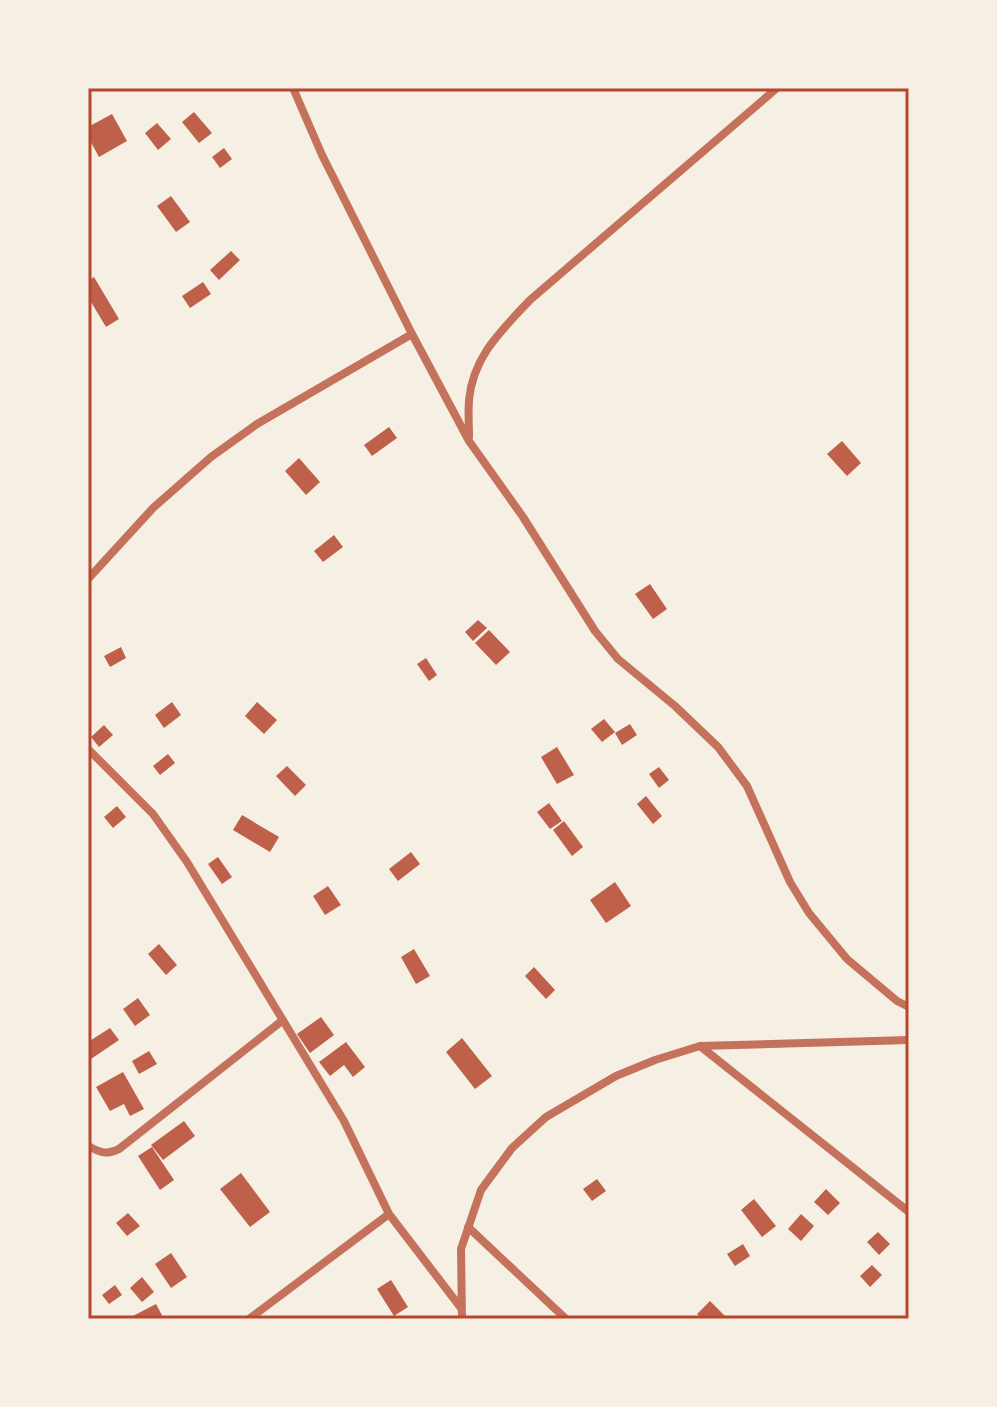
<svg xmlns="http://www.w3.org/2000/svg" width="997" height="1407" font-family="'Alegreya Sans',sans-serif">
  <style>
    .building { fill: #bf614a }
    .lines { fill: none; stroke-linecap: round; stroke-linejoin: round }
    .minor { stroke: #c5725c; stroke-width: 8 }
    .neatline { fill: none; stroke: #b5482f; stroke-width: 3 }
  </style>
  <rect width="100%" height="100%" fill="#f6efe4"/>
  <!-- building -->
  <path class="building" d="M194,112l18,21 -13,10 -17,-21z
    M112,114l15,27 -28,16 -11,-20v-10z
    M157,123l14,16 -13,11 -13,-17z
    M224,148l8,11 -12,9 -8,-11z
    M171,196l19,26 -14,10 -19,-26z
    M231,251l9,9 -21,20 -9,-10z
    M94,277l25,42 -13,8 -18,-30v-16z
    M203,282l8,12 -21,14 -8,-12z
    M389,427l8,11 -25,18 -8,-11z
    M842,441l19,22 -14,13 -20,-22z
    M299,458l21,24 -14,13 -21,-24z
    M334,535l9,12 -20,15 -9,-11z
    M650,584l17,25 -14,10 -18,-25z
    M478,620l9,8 -14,13 -8,-9z
    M489,630l21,22 -14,13 -21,-22z
    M121,647l5,11 -16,9 -6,-11z
    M426,658l11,17 -8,6 -12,-17z
    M172,702l9,13 -17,13 -9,-13z
    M257,702l20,18 -13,14 -19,-18z
    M604,719l11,13 -13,10 -11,-13z
    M630,724l7,11 -15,10 -7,-12z
    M104,725l9,10 -14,12 -8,-10z
    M557,747l17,28 -17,9 -16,-27z
    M168,754l7,9 -15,12 -7,-9z
    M287,766l19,19 -11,11 -19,-20z
    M659,767l10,13 -10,8 -10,-14z
    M646,796l16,20 -9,8 -16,-20z
    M549,803l13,18 -12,8 -13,-17z
    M117,806l9,11 -13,11 -9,-11z
    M242,815l37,22 -9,15 -37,-22z
    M564,821l19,26 -11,9 -19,-26z
    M411,852l9,12 -22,17 -9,-12z
    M218,857l14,20 -10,7 -14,-20z
    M615,882l16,24 -25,17 -16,-23z
    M328,886l13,19 -16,10 -12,-19z
    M159,944l18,21 -11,10 -18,-21z
    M414,949l16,27 -14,8 -15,-27z
    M534,967l21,23 -9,9 -21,-23z
    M138,998l12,17 -15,11 -12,-17z
    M321,1017l13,18 -24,18 -13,-19z
    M110,1028l9,12 -31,21v-19z
    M462,1038l30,38 -17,13 -29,-37z
    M346,1042l19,25 -12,10 -9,-12 -14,11 -11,-14z
    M149,1051l8,13 -18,10 -7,-13z
    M123,1072l21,37 -14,7 -6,-12 -14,7 -14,-24z
    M184,1121l11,15 -32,24 -12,-15z
    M152,1147l22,33 -14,10 -22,-34z
    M241,1173l29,39 -20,15 -30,-38z
    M597,1179l9,12 -14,10 -9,-12z
    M826,1189l14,14 -12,12 -14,-13z
    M754,1199l22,27 -14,11 -21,-27z
    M128,1213l12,13 -13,10 -11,-13z
    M801,1214l13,12 -13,15 -13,-12z
    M878,1232l12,12 -11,11 -12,-13z
    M743,1244l7,12 -15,10 -8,-12z
    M171,1253l16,24 -16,11 -16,-24z
    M872,1265l10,10 -12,12 -10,-11z
    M142,1277l12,15 -12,10 -12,-14z
    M391,1280l17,27 -14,9 -17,-27z
    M115,1285l7,10 -13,9 -7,-9z
    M710,1301l18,18h-25l-6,-5z
    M156,1304l8,15h-31l-2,-2z"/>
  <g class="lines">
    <!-- minor -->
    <path class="minor" d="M293,88l29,67 90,179 57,107 54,76 72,114 23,28 57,47 43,41 29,39 43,96 19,31 38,46 50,42 12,6
      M469,437c0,-12 -1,-25 0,-37 4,-44 33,-70 61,-100l247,-212
      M88,579l65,-71 58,-51 46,-33 155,-90
      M88,749l65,65 34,48 157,259 45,93 72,94
      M700,1046l209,166
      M88,1146c13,7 18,9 31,3l164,-129
      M468,1227l98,92
      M249,1319l140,-105
      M462,1319l-1,-70 20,-59 31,-42 34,-31 70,-41 39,-16 45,-14 209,-6"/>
  </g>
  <!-- border -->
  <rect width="997" height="1407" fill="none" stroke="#f6efe4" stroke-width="180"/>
  <rect x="90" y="90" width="817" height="1227" class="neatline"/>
</svg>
